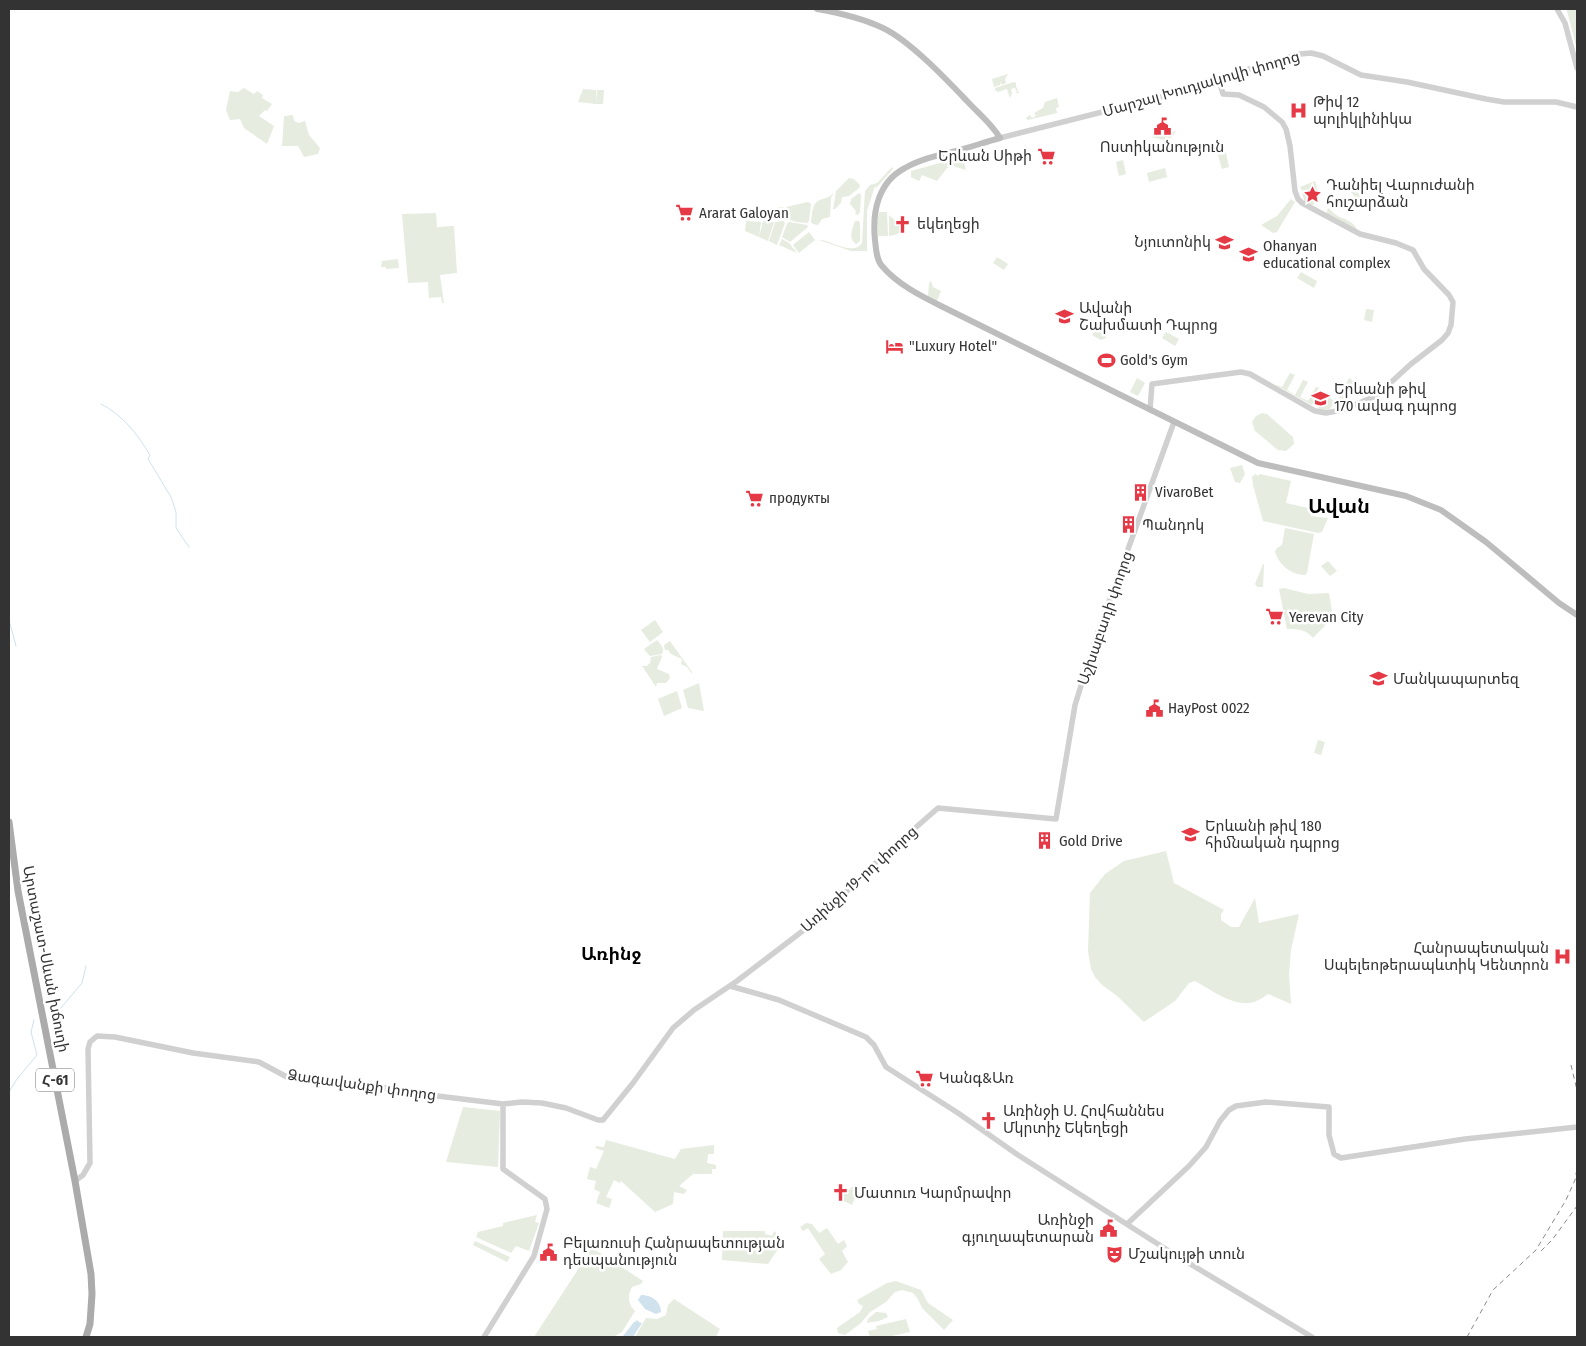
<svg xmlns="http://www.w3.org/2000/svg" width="1586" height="1346" font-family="'Fira Sans Condensed','Noto Sans Armenian',sans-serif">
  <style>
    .green { fill: #e6ecdf }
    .water { fill: #cfe2ee }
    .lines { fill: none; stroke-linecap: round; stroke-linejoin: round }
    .stream { stroke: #cfe2ee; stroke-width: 1 }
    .tertiary { stroke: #d0d0d0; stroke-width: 5.5 }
    .secondary { stroke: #bdbdbd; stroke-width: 6 }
    .primary { stroke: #ababab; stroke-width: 7 }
    .rail { stroke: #888; stroke-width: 1; stroke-dasharray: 5 4; stroke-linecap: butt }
    .labels { text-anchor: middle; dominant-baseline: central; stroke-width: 5; stroke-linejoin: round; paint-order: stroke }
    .shield { fill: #fff; stroke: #707070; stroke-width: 1 }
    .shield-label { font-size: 14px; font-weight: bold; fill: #333 }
    .street-label { font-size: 15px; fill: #333; stroke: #fff }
    .poi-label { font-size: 15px; fill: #333; stroke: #fff; text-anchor: start }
    .quarter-label { font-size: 18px; font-weight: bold; fill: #000; stroke: #fff }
    .district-label { font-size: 20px; font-weight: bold; fill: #000; stroke: #fff }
  </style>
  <rect width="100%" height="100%" fill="#fff"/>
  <!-- green -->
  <path class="green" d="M1566,9h11v41l-10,-39z
    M1008,74l-3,5 1,4 -4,2 -1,-3 -1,3 -6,2 -2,-8z
    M1014,82l2,1v3l3,7h-4l2,-1 -2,-4 -4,1 1,4 -2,5 -3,-9 -9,3 -3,-2v-2z
    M244,88l10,6 3,-3 6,4 -1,3 10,6 -5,7 -2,-1 -6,6 15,10 -7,18 -23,-16 -4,-9 -10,1 -4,-10 4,-19 8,1z
    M583,89l13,1v14l-18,-2z
    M597,90h7l-1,14h-7z
    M1057,98l2,9 -3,1 1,5 -29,7 -2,-2 4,-3 2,3 4,-2 -2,-3 9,-5 2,-6z
    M293,115l1,6 5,2 6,-2 4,14 11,13 -2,6 -14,3 -6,-11h-16l2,-30z
    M1176,131l-5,7 -6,2 -14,-3z
    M1226,153l3,14 -7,2 -4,-14z
    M958,158l6,5 2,7 -13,-4 -6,2 -10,13 -15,-6 -3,6 -8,-4v-6z
    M1123,160l3,14 -7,2 -3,-14z
    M892,167l1,2 -17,19 -1,-2 -8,25v40h-16l-32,-11c11,-1 33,17 43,3l3,-52 5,-6 7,-2z
    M1165,168l2,9 -18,5 -2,-9z
    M849,178l5,1 6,6 -1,3 -10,8 -7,1 -1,6 -6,6h-2l3,-18z
    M1315,181l3,10h-6l-2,3 2,2 2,9 -9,-1 -3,-12 9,-4 -9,3 -2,-4z
    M1349,185h5l4,8 9,8 -3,8h-5l-2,-10 -8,-9z
    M834,193l-3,5 -1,19 -8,2 -4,6 -5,-1 -2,-2c1,-6 1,-18 7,-21 7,-4 8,-1 16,-8z
    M859,193l2,2 -1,17 -2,3 -3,-1 1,-3 -6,-7 1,-5z
    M1291,199l4,3 -18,30 -4,1 -12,-8 16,-9z
    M808,202l3,2 -2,17 -2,2c-15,-2 -20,0 -21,-16z
    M784,207l2,11 -3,2h-8l-1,-12z
    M773,208l1,12h-11v-11z
    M1328,208c3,2 6,6 10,8 7,4 16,5 19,14l-31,-16z
    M747,209l15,1 -1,9 -15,1z
    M879,212h8l1,24h-10l-1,-13z
    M436,213l1,14 17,-1 3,47 -17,2 4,28h-2l-1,-6 -12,1 -1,-16 -20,1 -6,-69z
    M889,215l9,8 -1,2 6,2c-3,6 -6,8 -14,9z
    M746,221l15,1 -2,15 -14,-6z
    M763,221l11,1 -6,19 -9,-4z
    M783,221l2,2 -8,22 -8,-4 6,-19z
    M855,221h4l1,3v17l-4,3c-9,-6 -3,-16 -1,-23z
    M789,222l18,3 1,2 -18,15 -8,-5 5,-13z
    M809,232l6,8 -16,13 -6,-8z
    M782,239l7,4 8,10 -18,-8z
    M997,257l11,7 -4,6 -11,-7z
    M398,259l1,9 -13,1v-2h-5l1,-6z
    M1301,272l16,9 -3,7 -17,-10z
    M931,281l2,6 8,4 -4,10 -9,-4 1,-14z
    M1366,309l8,1 -2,12 -8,-2z
    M1097,328l10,6 -1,4 -5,2 -9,-5z
    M1166,332l13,7 -4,7 -13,-8z
    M1290,373l5,2 -8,15 8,5 8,-15 5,2 -8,15 8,4 8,-14 3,1 -2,3 2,1 -7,13 -38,-21 8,3z
    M1137,378l8,5 -7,13 -8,-4z
    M1349,378l8,5 -12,20 -7,-4z
    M1328,397l5,3 1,3 -4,6 -8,2 -5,-2 5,-9 3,1z
    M1262,413l5,1 26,23 1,7 -8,7 -8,-1 -23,-19 -3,-9 4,-6z
    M1242,465l3,9 -5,9 -5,-1 -5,-14z
    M1255,474l3,2 2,-2 31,7 -5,22 26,6 -1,7 17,2 -6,14 -4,1 -55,-12 -10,-36 -1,-8z
    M1285,528l29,6 -7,39 -2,2c-14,0 -27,-11 -30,-24l2,-3 5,-3z
    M1328,561l9,10 -7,5 -9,-10z
    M1263,564l1,1 -1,22h-6l-2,-3z
    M1284,588l24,6 21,-1 4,24 -20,21c-8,-9 -14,-9 -26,-9l-8,-40z
    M655,620l8,12 -13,10 -9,-12z
    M657,640c3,4 8,7 5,14l-12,2 -6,-7z
    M670,641l22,31v2l-5,-7 -6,-3 1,-5 -11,-5 -3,-4h-3l-1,-5z
    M661,655l1,2 -5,12 12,5 1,4 -4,5h-9l-1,4 -14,-21h5l3,-3 1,-6z
    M699,683l5,28 -16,-3 -5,-18z
    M677,691l5,17 -18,8 -6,-17z
    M1318,740l7,2 -4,13 -7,-2z
    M1166,851l8,32 50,27 -3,4v6l10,7h8l16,-29 4,25 40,-9 -8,36 -2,24 2,30 -23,-10c-4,3 -9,6 -14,8 -20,6 -42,-12 -59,-21l-6,2 -14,18 -31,21 -28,-27 -14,-10 -7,-8 -4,-8 -3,-18 2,-58 15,-19 19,-13z
    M463,1107l37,4 -2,56 -52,-5z
    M606,1140l69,19 6,-10 33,-4v9h-6l-1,9 9,2v4h-4v5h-19l-14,12 8,4 -3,4 -10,-2 -1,12 -18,8 -34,-31 -1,2 -6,-3 -8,17 6,2 -3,9 -13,-5 4,-11 -6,-3 2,-8 -9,-2 3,-12 6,2 8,-18 -9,-3 1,-2 8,1z
    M855,1184l3,7 -6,14 -10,-5 -6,-8 4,-3 5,-2 4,3z
    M537,1215l-2,7 4,1 -10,28 -13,-5 -5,7 -35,-16 2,-5 25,-6v-3z
    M806,1223l6,1 7,9 8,-5 11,16 6,-4 3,6 -5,5 6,11 -7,8 -10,4 -12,-15 6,-5 -17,-26 -5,3 -3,-4z
    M1084,1229l9,10 -6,5 -9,-10z
    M723,1231h42v3l7,2 2,-5 10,9 -16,24 -46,-4z
    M475,1241l35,16 -3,5 -34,-17z
    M592,1248l51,33 -2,3 -9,3c-5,9 -4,17 3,24l-13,21 -9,5h-79z
    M896,1281l25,9 7,13 25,17 -9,10 -22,-22 -4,-9 -5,-6 -11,-3 -7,2 -9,10 -16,10 -9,11 -16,12 -7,-2 -1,-5 23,-16 3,-6 -4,-2 -2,-4 30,-17z
    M674,1299l46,30 -4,8h-81l11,-19 11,1 9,-4 2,-10z
    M876,1312l10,1 2,4 -9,4 -12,2 1,-4z
    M906,1319l4,13 -23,5h-17l-2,-6 9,-2 -1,-3z"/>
  <!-- water -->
  <path class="water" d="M641,1295c10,0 20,6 20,17l-5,2 -11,-5 -7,-9z
    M637,1320l2,2 3,1 -9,14 -10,-1 11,-14h1z"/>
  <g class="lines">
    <!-- stream -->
    <path class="stream" d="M101,404c22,11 37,31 49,51l-2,4 23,38 5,15v16l13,19
      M9,620l7,26
      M60,1009l22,-26 4,-17
      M52,1011h4
      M9,1092l8,-13 20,-24 -6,-23 3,-12"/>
    <!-- tertiary -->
    <path class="tertiary" d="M1557,9l8,14 12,45
      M1000,138l169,-43 28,-8 52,-18 51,-15 11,-1 12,3 38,19 46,7 79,17 18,3h52l21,5
      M1150,410l2,-26 89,-12 9,2 65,37 11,2 16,-3 34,-14 35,-32 31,-24 6,-7 3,-8 2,-23 -4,-7 -25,-26 -11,-19 -17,-7 -36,-9 -58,-31 -4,-4 -3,-8 -5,-45 -4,-17 -4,-7 -18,-15 -25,-12 -16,-1 -4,-14
      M730,986l49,14 87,37 8,8 12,22 72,46 60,42 154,98 140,84
      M75,1181l8,-6 7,-12 -2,-114 2,-7 7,-6 18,1 78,16 66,9 28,15h21l45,5 60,11 90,11 19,-2 20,1 24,5 32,12h5l30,-37 40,-55 21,-18 43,-29 80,-61 65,-63 56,-49 118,11 19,-114 22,-70 77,-213
      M1127,1224l62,-58 17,-19 14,-26 9,-11 7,-4 30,-4 63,5v28l5,19 7,4 124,-19 112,-12
      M484,1337l50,-81 13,-47 -2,-10 -42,-30v-65"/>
    <!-- secondary -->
    <path class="secondary" d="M817,9c23,4 45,9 66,19 27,13 63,51 84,73 11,12 25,23 33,37 -15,4 -29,9 -44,13 -17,4 -35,8 -51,17 -27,14 -33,44 -30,72 1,8 1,19 7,26 15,18 39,30 59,40l317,157 148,33 35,14 45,32 73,61 18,12"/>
    <!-- primary -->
    <path class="primary" d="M9,822l9,69 57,290 16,93 1,20 -2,30 -4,13"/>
    <!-- rail -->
    <path class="rail" d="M1577,1045v4
      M1571,1065l6,25
      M1541,1251l11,-11 25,-34
      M1467,1337l26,-47 43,-40 30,-50 9,-20 2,-11"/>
  </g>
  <!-- icons -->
  <defs>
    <symbol id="hospital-bare" viewBox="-9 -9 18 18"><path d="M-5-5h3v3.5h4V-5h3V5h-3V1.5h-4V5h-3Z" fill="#e63946" stroke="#fff" stroke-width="2.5" paint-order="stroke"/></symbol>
    <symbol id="civic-bare" viewBox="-9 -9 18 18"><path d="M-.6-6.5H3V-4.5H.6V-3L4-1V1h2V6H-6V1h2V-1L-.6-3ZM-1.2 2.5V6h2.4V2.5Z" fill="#e63946" stroke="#fff" stroke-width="2.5" paint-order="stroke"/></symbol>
    <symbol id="supermarket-bare" viewBox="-9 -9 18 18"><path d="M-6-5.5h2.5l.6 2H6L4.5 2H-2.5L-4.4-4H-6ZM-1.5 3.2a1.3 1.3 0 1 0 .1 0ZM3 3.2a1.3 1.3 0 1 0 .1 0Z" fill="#e63946" stroke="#fff" stroke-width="2.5" paint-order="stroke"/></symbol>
    <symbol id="sight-bare" viewBox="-9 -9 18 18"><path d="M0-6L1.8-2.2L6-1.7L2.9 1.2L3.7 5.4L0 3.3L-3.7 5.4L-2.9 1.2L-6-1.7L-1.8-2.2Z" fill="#e63946" stroke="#fff" stroke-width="2.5" paint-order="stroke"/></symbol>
    <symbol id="church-bare" viewBox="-9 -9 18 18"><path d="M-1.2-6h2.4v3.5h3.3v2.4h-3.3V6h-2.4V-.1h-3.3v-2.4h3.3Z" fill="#e63946" stroke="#fff" stroke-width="2.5" paint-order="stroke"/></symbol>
    <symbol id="school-bare" viewBox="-9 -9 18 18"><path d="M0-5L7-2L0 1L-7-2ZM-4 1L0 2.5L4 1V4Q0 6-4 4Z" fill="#e63946" stroke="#fff" stroke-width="2.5" paint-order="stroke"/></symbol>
    <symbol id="university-bare" viewBox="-9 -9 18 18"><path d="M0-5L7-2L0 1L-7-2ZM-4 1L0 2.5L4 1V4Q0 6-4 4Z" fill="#e63946" stroke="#fff" stroke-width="2.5" paint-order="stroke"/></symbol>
    <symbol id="hotel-bare" viewBox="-9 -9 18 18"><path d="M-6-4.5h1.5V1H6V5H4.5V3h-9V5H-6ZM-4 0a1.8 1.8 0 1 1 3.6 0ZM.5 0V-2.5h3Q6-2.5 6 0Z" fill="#e63946" stroke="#fff" stroke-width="2.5" paint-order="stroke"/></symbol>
    <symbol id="stadium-bare" viewBox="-9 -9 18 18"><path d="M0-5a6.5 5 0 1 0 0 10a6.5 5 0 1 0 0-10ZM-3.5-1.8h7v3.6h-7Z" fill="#e63946" stroke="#fff" stroke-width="2.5" paint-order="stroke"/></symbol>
    <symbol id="building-bare" viewBox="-9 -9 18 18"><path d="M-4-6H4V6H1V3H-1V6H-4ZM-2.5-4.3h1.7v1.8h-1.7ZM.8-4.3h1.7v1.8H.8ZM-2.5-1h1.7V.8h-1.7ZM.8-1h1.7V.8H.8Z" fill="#e63946" stroke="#fff" stroke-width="2.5" paint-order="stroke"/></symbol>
    <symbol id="theatre-bare" viewBox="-9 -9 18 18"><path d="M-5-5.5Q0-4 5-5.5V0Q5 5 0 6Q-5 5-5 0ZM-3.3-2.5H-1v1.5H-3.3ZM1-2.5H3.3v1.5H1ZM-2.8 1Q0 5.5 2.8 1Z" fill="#e63946" stroke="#fff" stroke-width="2.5" paint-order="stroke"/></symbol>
  </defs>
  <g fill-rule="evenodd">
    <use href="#hospital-bare" x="1286" y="98" width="25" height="25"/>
    <use href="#civic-bare" x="1150" y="114" width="25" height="25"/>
    <use href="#supermarket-bare" x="1034" y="144" width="25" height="25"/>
    <use href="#sight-bare" x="1300" y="182" width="25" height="25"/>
    <use href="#supermarket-bare" x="672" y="200" width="25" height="25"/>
    <use href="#church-bare" x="890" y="212" width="25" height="25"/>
    <use href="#school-bare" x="1212" y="230" width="25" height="25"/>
    <use href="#university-bare" x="1236" y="242" width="25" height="25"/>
    <use href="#school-bare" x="1052" y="304" width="25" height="25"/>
    <use href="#hotel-bare" x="882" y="334" width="25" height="25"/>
    <use href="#stadium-bare" x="1094" y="348" width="25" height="25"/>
    <use href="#school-bare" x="1308" y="386" width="25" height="25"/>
    <use href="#building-bare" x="1128" y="480" width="25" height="25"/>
    <use href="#supermarket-bare" x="742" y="486" width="25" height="25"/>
    <use href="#building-bare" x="1116" y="512" width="25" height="25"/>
    <use href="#supermarket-bare" x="1262" y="604" width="25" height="25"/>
    <use href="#school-bare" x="1366" y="666" width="25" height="25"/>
    <use href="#civic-bare" x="1142" y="696" width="25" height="25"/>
    <use href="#school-bare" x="1178" y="822" width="25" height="25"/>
    <use href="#building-bare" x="1032" y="828" width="25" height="25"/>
    <use href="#hospital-bare" x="1550" y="944" width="25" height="25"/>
    <use href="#supermarket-bare" x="912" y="1066" width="25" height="25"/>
    <use href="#church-bare" x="976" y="1108" width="25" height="25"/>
    <use href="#church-bare" x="828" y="1180" width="25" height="25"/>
    <use href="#civic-bare" x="1096" y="1216" width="25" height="25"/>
    <use href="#civic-bare" x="536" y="1240" width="25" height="25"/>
    <use href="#theatre-bare" x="1102" y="1242" width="25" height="25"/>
  </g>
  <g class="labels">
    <!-- shield labels -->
    <rect class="shield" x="36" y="1068.5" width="38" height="23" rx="4"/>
    <g class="shield-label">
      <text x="55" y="1080">Հ-61</text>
    </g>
    <!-- street labels -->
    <g class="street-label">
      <text transform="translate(1201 84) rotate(-16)">Մարշալ Խուդյակովի փողոց</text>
      <text transform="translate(1105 618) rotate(-71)">Աշխաբադի փողոց</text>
      <text transform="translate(859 879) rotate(-42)">Առինջի 19-րդ փողոց</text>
      <text transform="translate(46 959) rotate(79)">Արտաշատ-Սևան խճուղի</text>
      <text transform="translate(362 1085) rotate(8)">Ձագավանքի փողոց</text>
    </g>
    <!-- poi labels -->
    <g class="poi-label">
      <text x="1313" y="102">Թիվ 12<tspan x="1313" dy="17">պոլիկլինիկա</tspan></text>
      <text x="1162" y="147" text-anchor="middle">Ոստիկանություն</text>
      <text x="1032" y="156" text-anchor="end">Երևան Սիթի</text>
      <text x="1326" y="185">Դանիել Վարուժանի<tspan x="1326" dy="17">հուշարձան</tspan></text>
      <text x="699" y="213">Ararat Galoyan</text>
      <text x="917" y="224">եկեղեցի</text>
      <text x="1211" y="242" text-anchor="end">Նյուտոնիկ</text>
      <text x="1263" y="246">Ohanyan<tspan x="1263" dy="17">educational complex</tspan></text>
      <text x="1079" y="308">Ավանի<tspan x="1079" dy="17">Շախմատի Դպրոց</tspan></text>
      <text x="909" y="346">"Luxury Hotel"</text>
      <text x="1120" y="360">Gold's Gym</text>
      <text x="1334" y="389">Երևանի թիվ<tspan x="1334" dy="17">170 ավագ դպրոց</tspan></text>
      <text x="1155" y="492">VivaroBet</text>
      <text x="769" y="498">продукты</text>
      <text x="1142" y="525">Պանդոկ</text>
      <text x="1289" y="617">Yerevan City</text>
      <text x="1393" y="679">Մանկապարտեզ</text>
      <text x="1168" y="708">HayPost 0022</text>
      <text x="1205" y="826">Երևանի թիվ 180<tspan x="1205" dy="17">հիմնական դպրոց</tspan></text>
      <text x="1059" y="841">Gold Drive</text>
      <text x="1549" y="948" text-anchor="end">Հանրապետական<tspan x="1549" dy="17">Սպելեոթերապևտիկ Կենտրոն</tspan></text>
      <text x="939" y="1078">Կանգ&amp;Առ</text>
      <text x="1003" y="1111">Առինջի Ս. Հովհաննես<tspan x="1003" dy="17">Մկրտիչ Եկեղեցի</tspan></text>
      <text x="854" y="1193">Մատուռ Կարմրավոր</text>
      <text x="1094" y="1220" text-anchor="end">Առինջի<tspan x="1094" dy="17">գյուղապետարան</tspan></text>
      <text x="563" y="1243">Բելառուսի Հանրապետության<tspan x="563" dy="17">դեսպանություն</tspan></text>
      <text x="1128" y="1254">Մշակույթի տուն</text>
    </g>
    <!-- quarter labels -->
    <g class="quarter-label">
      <text x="611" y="954">Առինջ</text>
    </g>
    <!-- district labels -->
    <g class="district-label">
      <text x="1339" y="506">Ավան</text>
    </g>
  </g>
  <!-- border -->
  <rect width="1586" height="1346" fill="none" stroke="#333333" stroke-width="20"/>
</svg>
